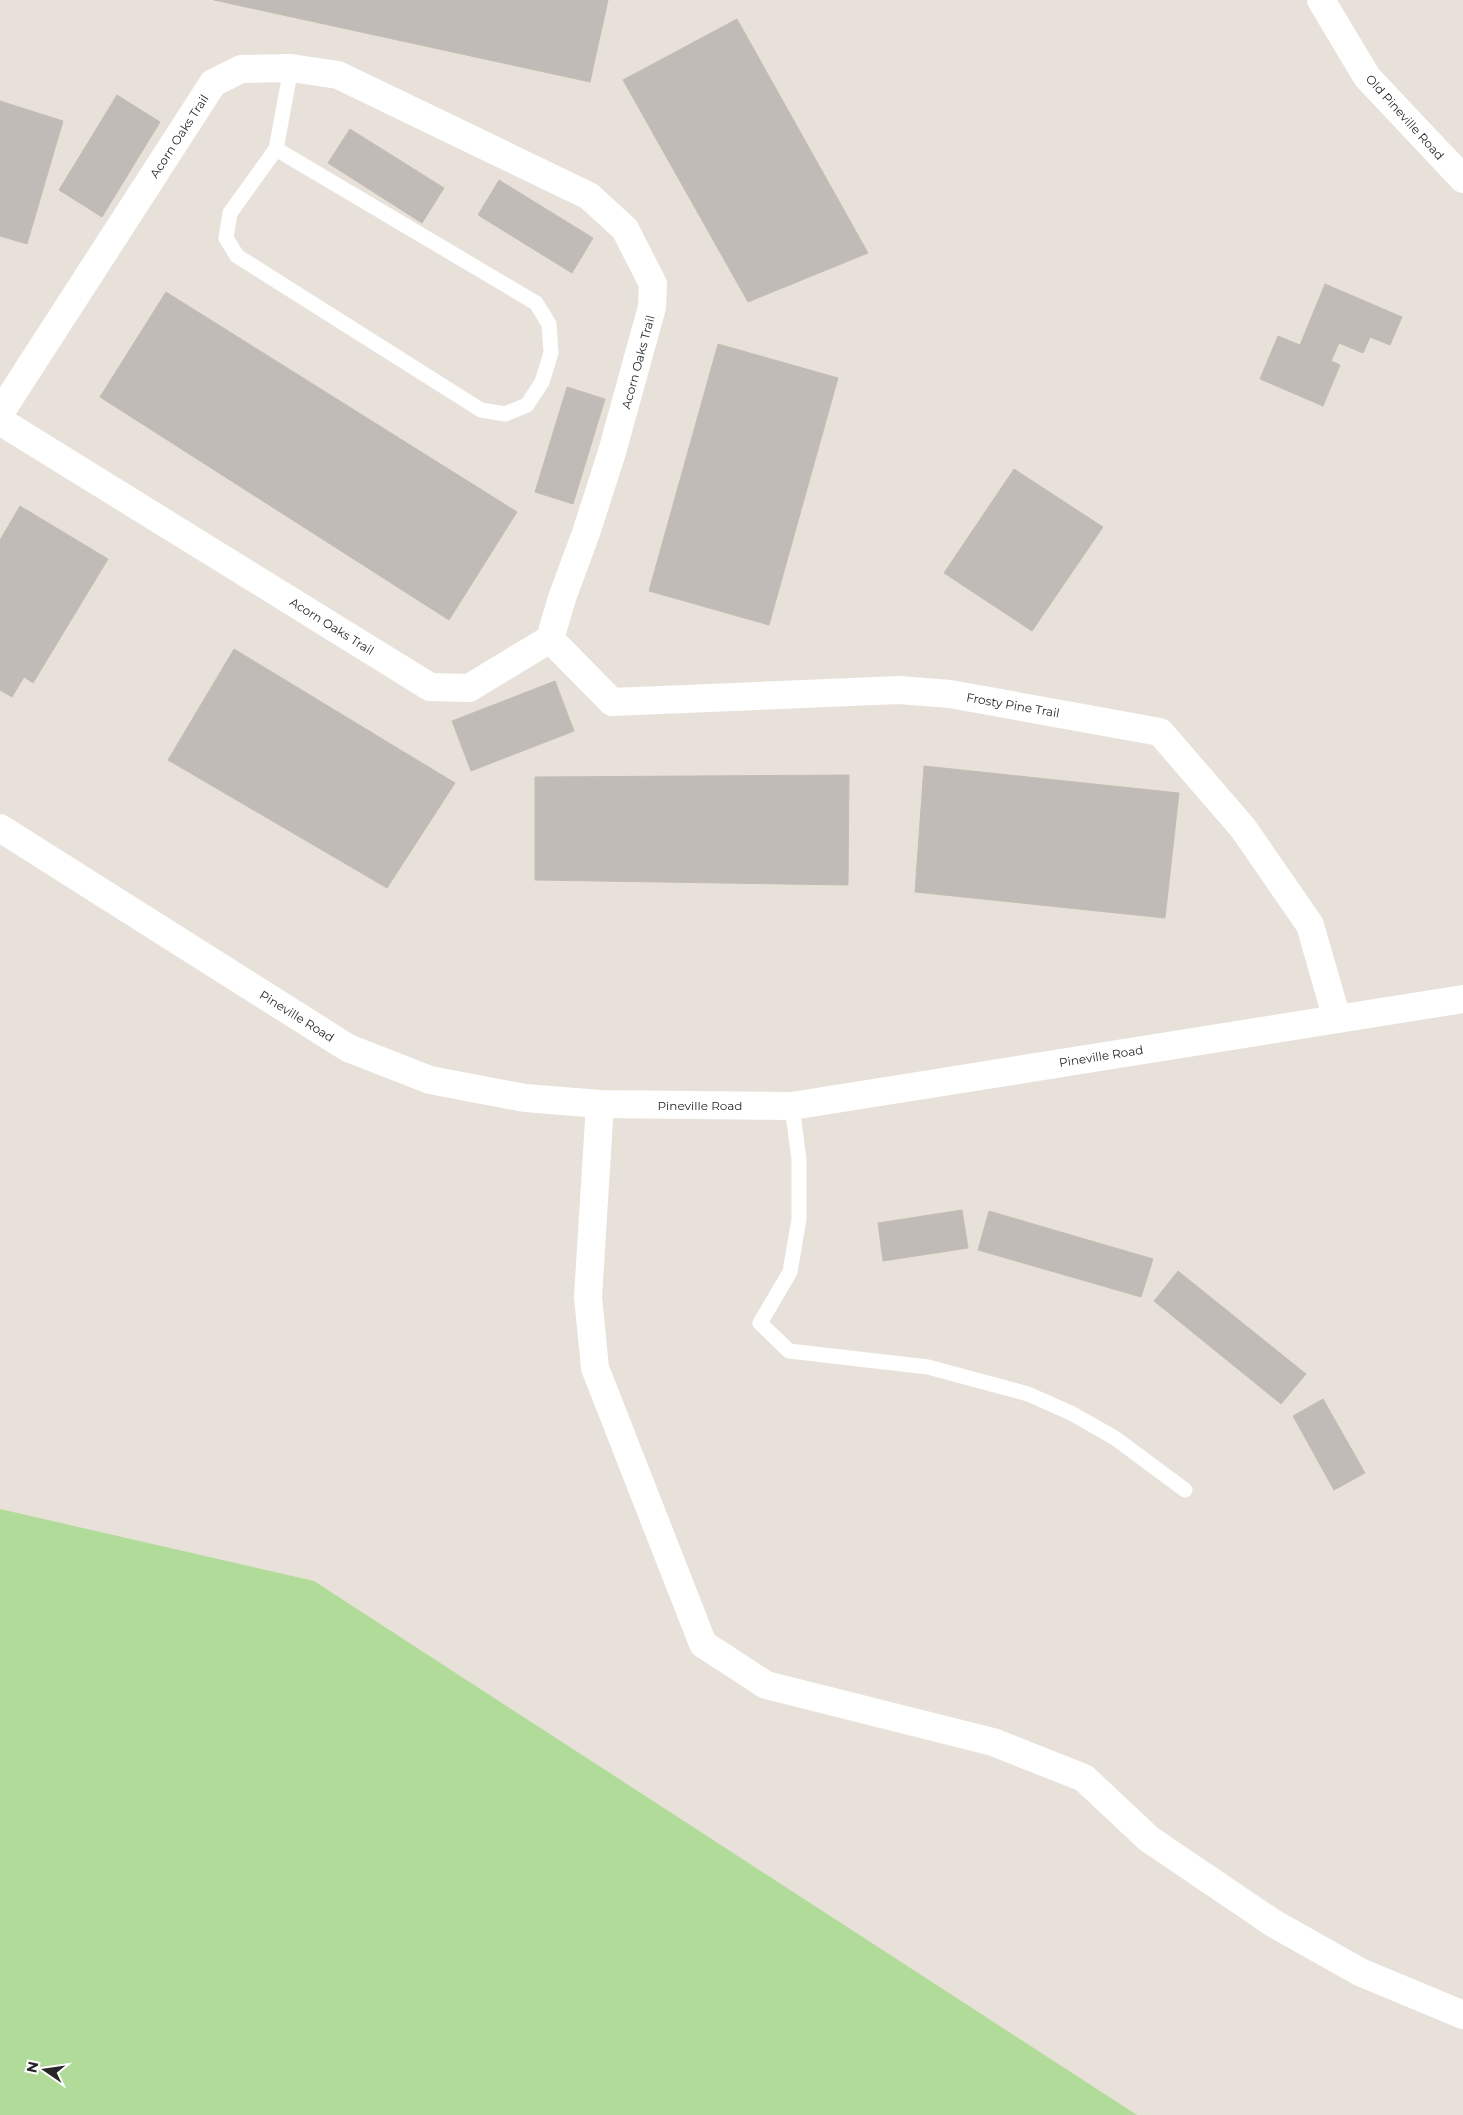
<svg xmlns="http://www.w3.org/2000/svg" width="1463" height="2115" font-family="Montserrat,sans-serif">
  <style>
    .green { fill: #b1db99 }
    .building { fill: #c0bbb6; stroke: #c3bdb3 }
    .lines { fill: none; stroke-linecap: round; stroke-linejoin: round }
    .service { stroke: #fff; stroke-width: 15 }
    .minor { stroke: #fff; stroke-width: 28 }
    .secondary { stroke: #fff; stroke-width: 28 }
    .labels { text-anchor: middle; dominant-baseline: central; stroke-width: 4; stroke-linejoin: round; paint-order: stroke }
    .street-label { font-size: 12px; fill: #262626; stroke: #fff }
  </style>
  <rect width="100%" height="100%" fill="#e8e1d9"/>
  <!-- green -->
  <path class="green" d="M0,1509l314,72 823,534h-1137z"/>
  <!-- building -->
  <path class="building" d="M214,0h394l-18,82z
    M737,19l131,234 -120,49 -125,-222z
    M117,95l43,27 -58,95 -43,-27z
    M0,101l63,20 -36,123 -27,-8z
    M350,129l94,59 -22,35 -94,-60z
    M499,180l94,58 -21,35 -94,-58z
    M1325,284l77,33 -12,28 -20,-8 -7,16 -24,-10 -8,18 9,4 -17,41 -63,-27 18,-43 22,9z
    M166,292l351,220 -68,108 -349,-223z
    M718,344l120,34 -69,247 -120,-34z
    M567,387l38,12 -32,105 -38,-12z
    M1014,469l89,58 -71,104 -88,-58z
    M20,506l88,53 -75,124 -9,-6 -12,20 -12,-7v-150z
    M234,649l221,134 -68,105 -219,-128z
    M555,681l19,50 -103,40 -19,-50z
    M924,766l255,27 -14,125 -250,-26z
    M849,775l-1,110 -313,-5v-103z
    M962,1210l6,38 -85,13 -5,-38z
    M989,1211l164,48 -12,38 -163,-47z
    M1178,1271l128,103 -25,30 -127,-103z
    M1323,1399l42,74 -31,17 -41,-74z"/>
  <g class="lines">
    <!-- service -->
    <path class="service" d="M276,149l260,154 13,21 2,29 -9,29 -15,23 -22,9 -24,-4 -244,-154 -11,-18 4,-25 46,-64 15,-81
      M792,1106l7,54v59l-9,53 -30,51 29,28 139,16 100,27 43,19 44,25 70,52"/>
    <!-- minor -->
    <path class="minor" d="M1321,0l46,77 96,102
      M0,413l213,-330 28,-14 50,-1 47,7 251,121 36,33 28,55 -1,23 -40,145 -26,81 -24,65 -12,41 -81,49 -39,-1 -430,-266
      M550,639l62,63 287,-12 51,4 210,38 83,96 67,97 27,94
      M600,1104l-12,193 7,71 108,276 63,41 227,57 91,36 65,61 124,84 87,49 103,43"/>
    <!-- secondary -->
    <path class="secondary" d="M0,828l348,220 82,32 95,18 75,6 192,2 671,-107"/>
  </g>
  <g class="labels">
    <!-- street labels -->
    <g class="street-label">
      <text transform="translate(1405 117) rotate(48)">Old Pineville Road</text>
      <text transform="translate(179 136) rotate(-57)">Acorn Oaks Trail</text>
      <text transform="translate(638 362) rotate(-75)">Acorn Oaks Trail</text>
      <text transform="translate(332 626) rotate(32)">Acorn Oaks Trail</text>
      <text transform="translate(1013 705) rotate(10)">Frosty Pine Trail</text>
      <text transform="translate(297 1016) rotate(32)">Pineville Road</text>
      <text transform="translate(1101 1056) rotate(-9)">Pineville Road</text>
      <text x="700" y="1105">Pineville Road</text>
    </g>
  </g>
  <!-- north arrow -->
  <g transform="translate(45 2070) rotate(283)" stroke="#ffffff" stroke-width="4" paint-order="stroke">
  <path d="M0-4L9 19L0 12L-9 19Z" fill="#262626"/>
  <text y="-8" font-size="14" font-weight="bold" text-anchor="middle" fill="#262626">N</text>
  </g>
</svg>
